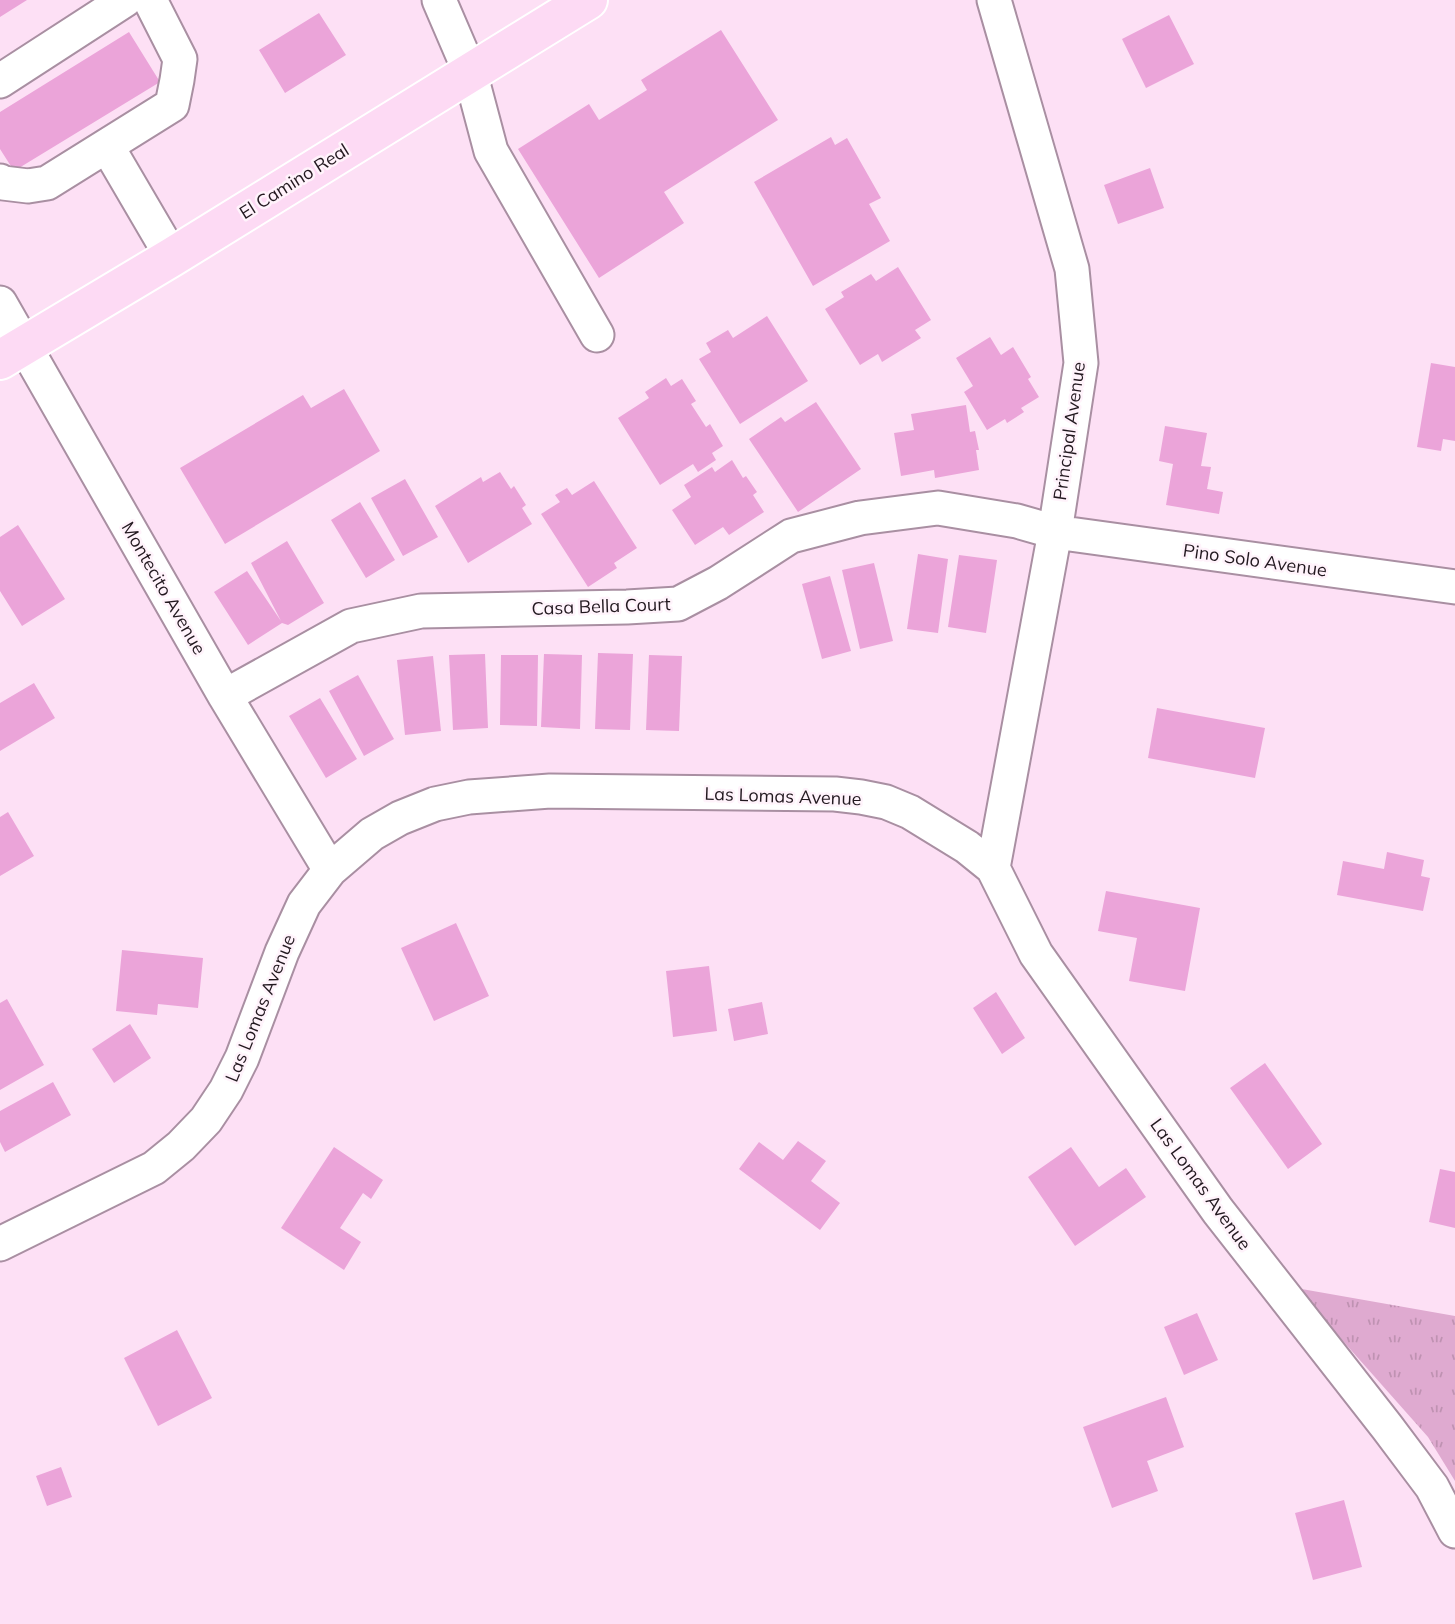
<svg xmlns="http://www.w3.org/2000/svg" width="1455" height="1624" font-family="Mulish,sans-serif">
  <style>
    .grass { fill: url(#grass-tufts) }
    .building { fill: #eba4d9 }
    .lines { fill: none; stroke-linecap: round; stroke-linejoin: round }
    .minor-casing { stroke: #a98fa2; stroke-width: 37 }
    .major-casing { stroke: #fff; stroke-width: 42 }
    .minor { stroke: #fff; stroke-width: 33 }
    .major { stroke: #fddaf4; stroke-width: 38 }
    .labels { text-anchor: middle; dominant-baseline: central; stroke-width: 5; stroke-linejoin: round; paint-order: stroke }
    .street-label { font-size: 18px; fill: #22181f; stroke: #fff3fb }
  </style>
  <defs>
    <pattern id="grass-tufts" width="24" height="20" patternUnits="userSpaceOnUse" patternTransform="scale(1.75)"><rect width="24" height="20" fill="#dfaad0"/><path d="M3 7l-1-3M5 7V3M7 7l1-3M15 17l-1-3M17 17v-4M19 17l1-3" fill="none" stroke="#bf92b2"/></pattern>
  </defs>
  <rect width="100%" height="100%" fill="#fde0f5"/>
  <!-- grass -->
  <path class="grass" d="M1296,1288l159,28v165l-27,-44z"/>
  <!-- building -->
  <path class="building" d="M0,0h27l-27,17z
    M319,13l27,42 -61,38 -26,-43z
    M1169,15l25,49 -48,24 -24,-49z
    M721,30l57,90 -114,72 20,31 -85,55 -81,-129 71,-45 10,16 48,-30 -6,-10z
    M129,32l31,50 -146,89 -14,-22v-37z
    M831,137l4,8 12,-7 34,60 -12,6 21,37 -77,45 -59,-104z
    M1150,168l14,40 -46,16 -14,-39z
    M898,267l33,53 -16,10 6,8 -39,24 -4,-8 -18,11 -35,-56 19,-12 -3,-5 30,-18 5,7z
    M767,316l41,65 -68,43 -41,-65 12,-7 -5,-9 22,-13 5,8z
    M990,337l11,18 12,-8 18,30 -3,2 11,18 -18,11 3,4 -17,11 -2,-4 -18,11 -23,-38 9,-6 -17,-28z
    M1431,363l24,4v74l-12,-2 -2,12 -24,-4z
    M666,378l5,8 11,-7 14,22 -5,3 15,23 4,-3 13,22 -11,7 4,7 -18,12 -5,-8 -33,21 -42,-67 31,-20 -4,-6z
    M344,389l36,62 -155,93 -45,-76 123,-73 8,13z
    M816,402l45,67 -63,43 -49,-73 32,-22 4,5z
    M966,405l4,27 5,-1 4,19h-3l3,20 -44,8 -1,-8 -33,6 -7,-43 20,-3 -3,-16z
    M1165,426l42,7 -6,33 10,1 -4,22 16,3 -4,22 -53,-9 7,-41 -14,-3z
    M732,460l11,18 3,-2 11,16 -4,3 11,17 -35,23 -6,-8 -28,18 -23,-35 19,-13 -7,-12 28,-18 3,5z
    M500,472l11,17 3,-3 12,19 -4,3 10,16 -64,39 -33,-57 46,-29 2,5z
    M405,479l33,58 -35,19 -32,-58z
    M594,481l43,67 -23,15 3,5 -29,19 -47,-73 19,-12 -5,-7 12,-7 5,7z
    M360,502l35,58 -29,18 -35,-58z
    M18,525l47,74 -43,27 -22,-35v-54z
    M287,541l37,62 -36,22 -6,-2 -34,22 -34,-53 33,-21 34,50 -30,-58z
    M918,554l30,5 -10,74 -31,-4z
    M959,555l38,5 -11,73 -38,-6z
    M874,563l19,78 -33,8 -18,-79z
    M830,576l21,75 -29,8 -20,-75z
    M598,653l35,1 -3,76 -35,-1z
    M485,654l3,74 -35,2 -4,-75z
    M544,654l38,1 -2,74 -39,-2z
    M501,655h37l-1,71 -37,-1z
    M649,655l33,1 -3,75 -33,-1z
    M433,656l8,75 -36,4 -8,-75z
    M358,675l36,64 -30,17 -35,-65z
    M34,683l21,35 -55,33v-48z
    M320,698l37,61 -31,19 -37,-62z
    M1157,708l108,20 -10,50 -107,-20z
    M8,812l26,44 -34,20v-59z
    M1387,852l37,8 -3,16 9,2 -7,33 -86,-16 6,-34 41,8z
    M1106,891l94,17 -15,83 -56,-10 8,-43 -39,-7z
    M456,923l33,73 -55,25 -33,-73z
    M122,950l81,8 -5,50 -40,-4 -1,11 -41,-4z
    M709,966l8,65 -44,6 -7,-66z
    M996,992l29,46 -23,16 -29,-46z
    M7,999l37,66 -44,25v-87z
    M762,1002l6,32 -34,7 -6,-32z
    M130,1024l21,34 -37,25 -22,-34z
    M1265,1063l57,81 -34,25 -58,-81z
    M53,1082l18,33 -66,37 -5,-10v-31z
    M798,1141l28,20 -15,20 29,22 -20,27 -81,-61 20,-27 24,18z
    M334,1147l49,33 -12,19 -8,-6 -23,35 21,14 -17,28 -63,-42z
    M1071,1147l28,40 27,-19 20,29 -71,49 -47,-69z
    M1440,1169l15,3v56l-26,-6z
    M1197,1313l21,47 -34,15 -20,-48z
    M177,1330l35,68 -54,28 -34,-68z
    M1166,1397l18,50 -37,14 11,30 -46,17 -29,-81z
    M61,1467l11,30 -25,9 -11,-30z
    M1344,1500l18,67 -49,13 -18,-67z"/>
  <g class="lines">
    <defs>
      <path id="minor" d="M439,0l31,72 21,79 106,184
        M0,81l125,-81
        M107,146l65,111
        M0,181l3,2 25,3 19,-3 125,-78 5,-25 3,-21 -30,-59
        M0,303l225,393 105,174
        M225,696l126,-70 70,-15 206,-4 51,-3 40,-21 73,-47 69,-18 78,-10 79,13 38,11 400,55
        M993,868l62,-336 26,-169 -9,-94 -78,-269
        M0,1244l154,-76 27,-22 25,-26 20,-30 16,-32 40,-106 22,-48 26,-34 42,-36 28,-16 35,-14 34,-7 81,-6 285,3 26,3 25,5 24,10 57,35 26,21 43,86 182,257 169,216 45,60 23,44"/>
      <path id="major" d="M0,360l172,-103 416,-257"/>
    </defs>
    <!-- minor casing -->
    <use href="#minor" class="minor-casing"/>
    <!-- major casing -->
    <use href="#major" class="major-casing"/>
    <!-- minor -->
    <use href="#minor" class="minor"/>
    <!-- major -->
    <use href="#major" class="major"/>
  </g>
  <g class="labels">
    <!-- street labels -->
    <g class="street-label">
      <text transform="translate(294 181) rotate(-32)">El Camino Real</text>
      <text transform="translate(1069 431) rotate(-82)">Principal Avenue</text>
      <text transform="translate(1255 560) rotate(8)">Pino Solo Avenue</text>
      <text transform="translate(164 588) rotate(60)">Montecito Avenue</text>
      <text transform="translate(601 606) rotate(-2)">Casa Bella Court</text>
      <text transform="translate(783 796) rotate(2)">Las Lomas Avenue</text>
      <text transform="translate(260 1008) rotate(-68)">Las Lomas Avenue</text>
      <text transform="translate(1201 1184) rotate(54)">Las Lomas Avenue</text>
    </g>
  </g>
</svg>
